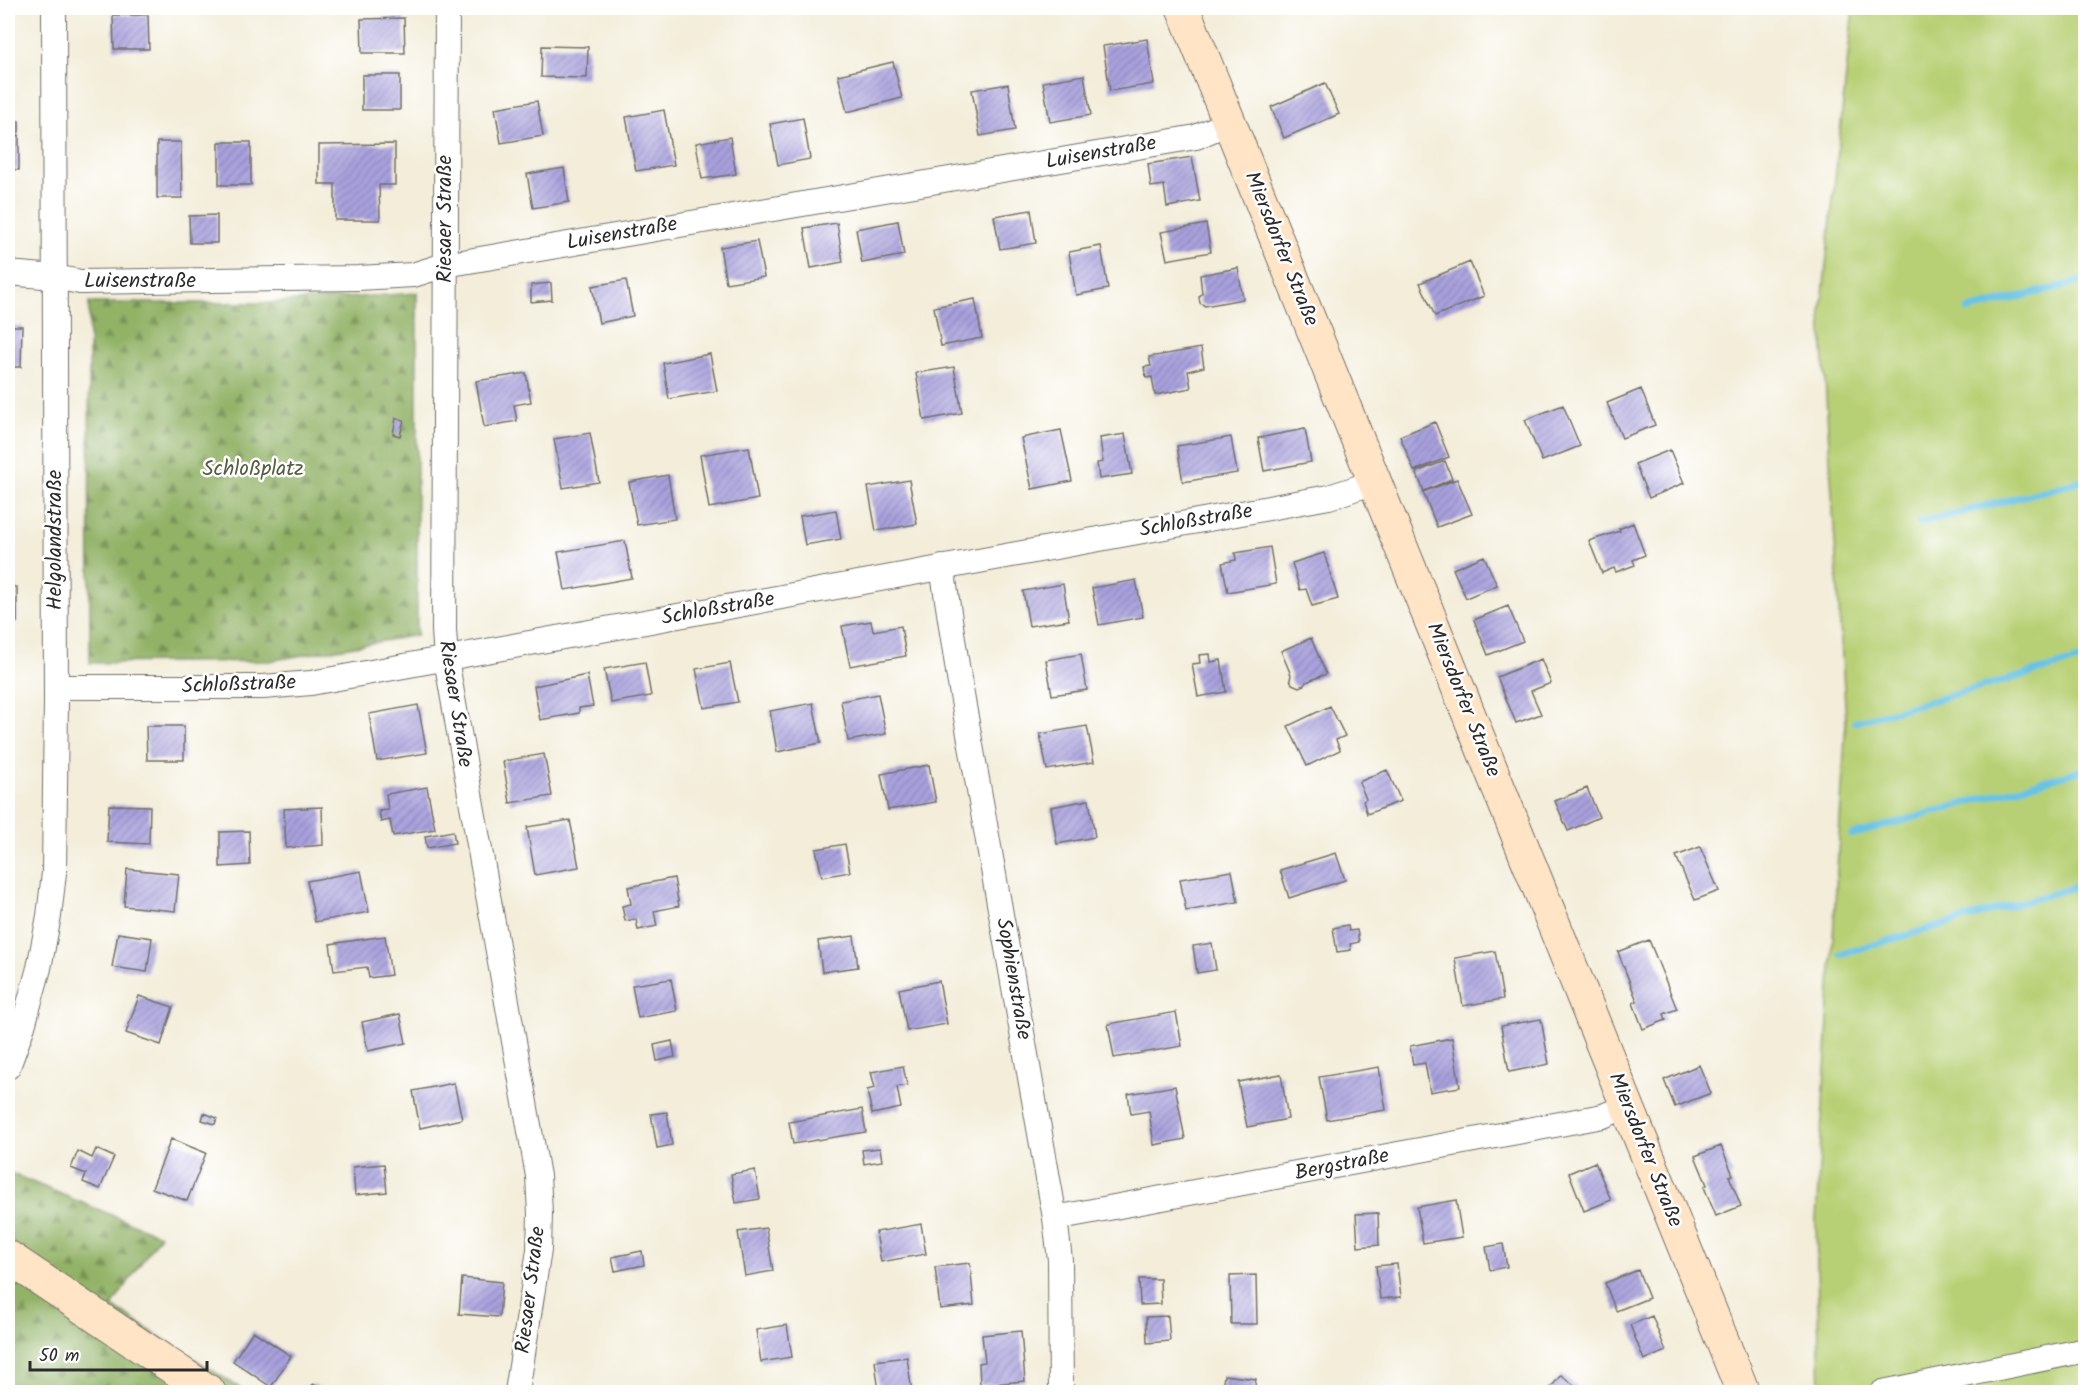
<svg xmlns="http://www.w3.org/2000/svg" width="2093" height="1400" font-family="Kalam,sans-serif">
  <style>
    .grass { fill: #b8d074; stroke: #727e50; stroke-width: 1.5 }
    .forest { fill: url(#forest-firs); stroke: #5e6e48; stroke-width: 1.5 }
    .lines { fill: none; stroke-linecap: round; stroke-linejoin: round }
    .stream { stroke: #67c3e5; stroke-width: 7 }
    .building { fill: url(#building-hatch) }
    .street-casing { stroke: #716f68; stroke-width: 26 }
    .secondary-casing { stroke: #716f68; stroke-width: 35 }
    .street { stroke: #fff; stroke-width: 24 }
    .secondary { stroke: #ffe4c6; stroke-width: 33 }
    .labels { text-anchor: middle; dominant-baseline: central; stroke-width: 5; stroke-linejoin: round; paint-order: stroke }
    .street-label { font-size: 21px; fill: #2b2b2b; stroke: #fff }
    .park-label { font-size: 21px; fill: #555d41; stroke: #fff }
  </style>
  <defs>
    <pattern id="forest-firs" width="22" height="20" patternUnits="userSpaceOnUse" patternTransform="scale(1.5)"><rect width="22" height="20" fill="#92b266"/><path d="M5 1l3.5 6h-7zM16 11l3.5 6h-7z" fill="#779154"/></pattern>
    <pattern id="building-hatch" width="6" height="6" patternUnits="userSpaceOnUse" patternTransform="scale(1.5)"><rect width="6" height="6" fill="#a9a1de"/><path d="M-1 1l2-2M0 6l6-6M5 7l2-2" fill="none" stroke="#8a83b4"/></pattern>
  </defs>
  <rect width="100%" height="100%" fill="#fff"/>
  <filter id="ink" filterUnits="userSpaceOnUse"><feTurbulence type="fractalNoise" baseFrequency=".0167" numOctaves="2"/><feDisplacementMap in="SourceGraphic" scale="12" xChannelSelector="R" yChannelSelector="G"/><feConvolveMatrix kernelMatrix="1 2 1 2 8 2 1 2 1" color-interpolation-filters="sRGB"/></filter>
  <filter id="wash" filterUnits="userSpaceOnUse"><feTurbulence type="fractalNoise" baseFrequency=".008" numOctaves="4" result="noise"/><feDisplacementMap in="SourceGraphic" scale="24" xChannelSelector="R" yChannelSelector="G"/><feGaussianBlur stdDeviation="1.35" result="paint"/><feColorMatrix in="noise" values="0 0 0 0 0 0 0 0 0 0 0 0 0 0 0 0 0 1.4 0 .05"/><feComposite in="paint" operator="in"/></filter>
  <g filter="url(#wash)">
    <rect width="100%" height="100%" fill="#f3edd9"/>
    <!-- grass -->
    <path class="grass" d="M1853,8h232l1,1331 -8,5 7,25v23h-265l-4,-172 30,-499 -25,-407z"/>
    <!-- forest -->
    <path class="forest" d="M417,293v342l-148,26 -179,2 -1,-360h178z
      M8,1172l152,63 -48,71 134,86h-238z"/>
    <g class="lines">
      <!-- stream -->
      <path class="stream" d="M1968,310l118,-30
        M1919,523l167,-43
        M1855,722l231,-64
        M1852,835l234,-66
        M1841,954l245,-70"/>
    </g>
    <g id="blocks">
      <!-- building -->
      <path class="building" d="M113,15h35l1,34h-35z
        M404,18l1,35h-43l-1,-34z
        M1147,39l7,45 -44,7 -7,-45z
        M542,46l46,1 -1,31 -46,-1z
        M893,62l9,36 -55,14 -9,-37z
        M362,75h38v35h-38z
        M1084,75l7,40 -41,7 -7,-40z
        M1325,83l14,31 -55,24 -13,-31z
        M1008,84l7,46 -35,6 -8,-46z
        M537,101l6,35 -42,7 -6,-35z
        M664,110l10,55 -38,6 -10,-54z
        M803,118l7,41 -32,6 -8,-41z
        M8,121h11v11h-11z
        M8,134l11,1v35l-11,-1z
        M730,137l6,37 -34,5 -6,-36z
        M157,142h24l1,56h-25z
        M219,142h32v43h-32z
        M395,144v41h-16l1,35h-45v-36h-16v-39z
        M1192,157l8,44 -33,6 -3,-22 -13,2 -3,-23z
        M564,168l5,34 -36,6 -6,-34z
        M1031,210l5,33 -36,6 -6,-33z
        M217,215v28h-27l-1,-27z
        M898,221l6,34 -42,8 -6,-34z
        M837,223l6,39 -32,6 -7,-40z
        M1206,224l5,28 -44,8 -6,-28z
        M757,241l7,36 -38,6 -6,-36z
        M1101,246l7,43 -32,6 -7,-43z
        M1470,262l14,34 -49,20 -15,-33z
        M1238,268l5,31 -38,7 -5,-3 -1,-6 3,-4 -2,-18z
        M626,280l7,36 -34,7 -7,-37z
        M551,283l1,17 -21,2v-17z
        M975,299l7,39 -41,8 -7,-39z
        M8,326h14l-1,41h-13z
        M1201,348l3,19 -16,4 3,17 -36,7 -3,-18 -6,1 -2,-11 7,-1 -2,-9z
        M710,354l7,37 -48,8 -6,-36z
        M954,367l8,46 -38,7 -8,-47z
        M526,373l5,29 -17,3 3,16 -33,6 -8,-46z
        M1641,389l14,36 -33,13 -15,-35z
        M1563,405l17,41 -38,15 -17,-41z
        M396,418l8,2 -4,16 -7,-2z
        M1435,422l14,35 -35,14 -14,-35z
        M1305,429l6,33 -47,9 -6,-33z
        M1061,430l11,51 -40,8 -11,-51z
        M590,433l9,49 -36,6 -9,-49z
        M1125,434l7,40 -33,5 -2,-16 6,-1 -3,-24z
        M1231,437l6,36 -54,9 -6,-36z
        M749,447l9,52 -49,9 -9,-53z
        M1670,450l14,33 -35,15 -14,-34z
        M1445,461l7,18 -28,12 -8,-19z
        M668,475l7,44 -38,6 -8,-43z
        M1457,479l15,35 -35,13 -14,-35z
        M909,480l8,44 -41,7 -8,-44z
        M836,510l5,29 -36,6 -5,-29z
        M1633,523l12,32 -12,5 2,5 -19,7 -2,-4 -12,5 -13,-32 31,-10 -1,-2z
        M625,541l7,37 -67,12 -7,-38z
        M1270,547l6,37 -48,8 -6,-29 14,-3 -1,-7z
        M1324,553l14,46 -26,7 -6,-17 -6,1 -8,-27z
        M1484,556l13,29 -31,13 -13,-29z
        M1136,580l7,37 -44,8 -7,-37z
        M1063,584l6,36 -40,6 -6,-35z
        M8,587h9v35h-9z
        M1508,606l15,35 -35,14 -14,-35z
        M871,621l2,10 28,-5 5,30 -56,10 -8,-40z
        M1311,638l15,36 -20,8 -2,3 -5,2 -7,-3 -2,-5 1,-4 -10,-24z
        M1081,654l6,36 -35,5 -6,-35z
        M1210,654l1,8 10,-2 5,32 -28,5 -6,-33 8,-1 -1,-8z
        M1541,659l10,24 -20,8 10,23 -25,9 -19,-46z
        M645,662l6,34 -40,7 -7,-34z
        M730,663l8,39 -34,6 -8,-39z
        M587,675l6,31 -14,2v5l-39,7 -6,-34z
        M878,694l8,40 -38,7 -7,-40z
        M813,703l8,40 -44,9 -7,-41z
        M418,705l9,48 -50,8 -8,-47z
        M1330,706l15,30 -9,4 4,10 -33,16 -19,-40z
        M146,726h38v34h-37z
        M1087,726l7,36 -47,8 -7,-36z
        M544,754l8,42 -42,7 -7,-42z
        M929,765l7,37 -48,8 -7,-36z
        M1387,770l14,31 -34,13 -4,-13 3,-2 -7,-17z
        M427,787l8,42 -42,7 -3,-16 -9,2 -2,-11 9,-1 -2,-16z
        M1587,788l12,29 -31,14 -13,-30z
        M1089,800l6,37 -38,7 -6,-37z
        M109,805l41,1 -1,38 -42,-2z
        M322,807l1,38 -37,3 -2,-39z
        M570,820l9,47 -44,8 -8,-48z
        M249,831l1,34 -30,2v-35z
        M453,831l2,12 -28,5 -2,-12z
        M845,844l5,28 -28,5 -6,-28z
        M1700,847l19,44 -24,9 -19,-44z
        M1336,853l9,27 -56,18 -9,-28z
        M127,869l52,5 -4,37 -51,-5z
        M361,871l8,41 -54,10 -8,-41z
        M1232,871l6,31 -52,9 -6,-32z
        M674,878l5,28 -25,5 3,15 -19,4 -2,-11 -11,2 -3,-15 9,-2 -3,-17z
        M1348,925l1,6 8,-1 2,12 -9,2 1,6 -14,2 -4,-24z
        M118,933l34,5 -5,34 -35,-5z
        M385,936l6,39 -22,3 -2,-11 -33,4 -4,-27z
        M854,936l4,31 -36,5 -4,-31z
        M1649,940l28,69 -13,5 2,6 -23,9 -10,-26 4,-2 -19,-49z
        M1212,943l4,27 -19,3 -4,-27z
        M1495,951l8,48 -40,7 -8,-48z
        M671,979l6,32 -39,7 -6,-33z
        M939,981l8,43 -40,7 -8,-42z
        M139,996l34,11 -12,38 -35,-12z
        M1176,1012l6,34 -68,12 -6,-34z
        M400,1014l6,29 -38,8 -6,-29z
        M1541,1019l8,45 -40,8 -8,-46z
        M1452,1038l8,49 -30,5 -5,-29 -12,2 -3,-19z
        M672,1041l3,16 -18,4 -3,-16z
        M1699,1065l12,28 -36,14 -11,-27z
        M903,1066l4,19 -10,2 4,21 -29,6 -5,-24 8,-2 -4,-16z
        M1379,1067l7,43 -59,10 -8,-43z
        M1281,1074l7,45 -41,8 -9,-45z
        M454,1083l8,36 -42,9 -7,-37z
        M1175,1086l10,53 -31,6 -5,-34 -18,3 -3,-20z
        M862,1109l4,23 -73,12 -4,-22z
        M667,1112l5,33 -15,3 -6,-34z
        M204,1113l13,5 -2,6 -13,-4z
        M171,1139l35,14 -19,48 -35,-13z
        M1721,1146l12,29 -4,1 12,30 -25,10 -12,-29 3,-2 -12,-29z
        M880,1148l2,13 -18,3 -2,-14z
        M96,1149l18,8 -14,32 -17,-7 3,-8 -15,-6 7,-17 14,7z
        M1595,1162l16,38 -27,11 -15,-38z
        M384,1164l3,28 -32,3 -2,-28z
        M755,1170l5,29 -24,4 -5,-29z
        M1456,1200l6,37 -39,6 -6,-36z
        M1378,1213l1,32 -21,2 -2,-33z
        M921,1224l5,30 -45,8 -5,-30z
        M766,1228l7,43 -28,5 -7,-44z
        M1503,1244l4,23 -17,3 -4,-23z
        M642,1251l2,14 -29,6 -3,-14z
        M970,1263l4,42 -34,4 -5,-42z
        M1397,1264l4,33 -21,2 -4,-33z
        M1638,1270l11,28 -33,13 -11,-28z
        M1256,1275l1,49h-26l-1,-48z
        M462,1278l40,4 -3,35 -40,-3z
        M1139,1279h21l1,25 -21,1z
        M1168,1316l2,25 -23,2 -1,-26z
        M1652,1316l14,35 -22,9 -14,-35z
        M787,1325l5,32 -31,5 -5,-32z
        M253,1331l38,25 -20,31 -38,-26z
        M1021,1331l4,50 -45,4 -1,-22 6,-1 -3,-27z
        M907,1357l5,35h-33l-4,-31z
        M1224,1375l32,4 -2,13h-32z
        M1561,1375l22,17h-36z
        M313,1384l13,8h-18z
        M1436,1388l25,3v1h-26z"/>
    </g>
  </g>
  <g filter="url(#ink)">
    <use href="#blocks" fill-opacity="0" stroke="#716f68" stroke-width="1.5"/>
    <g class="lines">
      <defs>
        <path id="street" d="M447,8l-3,622 2,29 92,517 2,38 -1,36 -22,142
          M8,273l47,4 25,5 278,-4 55,-3 32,-10 751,-128 34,-15
          M942,567l17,111 96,540 5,42 1,132
          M56,687h207l48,-4 1018,-186 46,-15
          M8,1067l15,-41 16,-58 10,-52 5,-43 2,-172 -2,-693
          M1055,1218l548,-102 24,-10
          M1883,1392l203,-42"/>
        <path id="secondary" d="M1183,8l560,1384
          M8,1257l201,135"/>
      </defs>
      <!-- street casing -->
      <use href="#street" class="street-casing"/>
      <!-- secondary casing -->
      <use href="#secondary" class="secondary-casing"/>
      <!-- street -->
      <use href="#street" class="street"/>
      <!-- secondary -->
      <use href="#secondary" class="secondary"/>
    </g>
  </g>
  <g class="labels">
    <!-- street labels -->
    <g class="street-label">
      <text transform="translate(1101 153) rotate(-10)">Luisenstraße</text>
      <text transform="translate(445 219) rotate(-90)">Riesaer Straße</text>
      <text transform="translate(622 234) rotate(-10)">Luisenstraße</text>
      <text transform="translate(1281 249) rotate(68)">Miersdorfer Straße</text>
      <text x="140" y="281">Luisenstraße</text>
      <text transform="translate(1196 521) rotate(-10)">Schloßstraße</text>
      <text transform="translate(55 540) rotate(-90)">Helgolandstraße</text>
      <text transform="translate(718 609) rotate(-10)">Schloßstraße</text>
      <text transform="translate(239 685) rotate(-2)">Schloßstraße</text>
      <text transform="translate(1463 700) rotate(68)">Miersdorfer Straße</text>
      <text transform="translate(455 704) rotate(81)">Riesaer Straße</text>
      <text transform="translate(1013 979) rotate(80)">Sophienstraße</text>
      <text transform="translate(1645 1150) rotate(68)">Miersdorfer Straße</text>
      <text transform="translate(1342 1165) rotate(-11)">Bergstraße</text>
      <text transform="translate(531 1290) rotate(-83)">Riesaer Straße</text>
    </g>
    <!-- park labels -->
    <g class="park-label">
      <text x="253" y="469">Schloßplatz</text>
    </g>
  </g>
  <!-- margin -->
  <rect width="2093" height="1400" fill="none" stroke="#fff" stroke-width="30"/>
  <!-- scale -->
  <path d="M30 1361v9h177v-9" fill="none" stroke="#2b2b2b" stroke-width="3"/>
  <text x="39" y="1361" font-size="18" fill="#2b2b2b" stroke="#ffffff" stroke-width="4.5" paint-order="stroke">50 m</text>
</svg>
